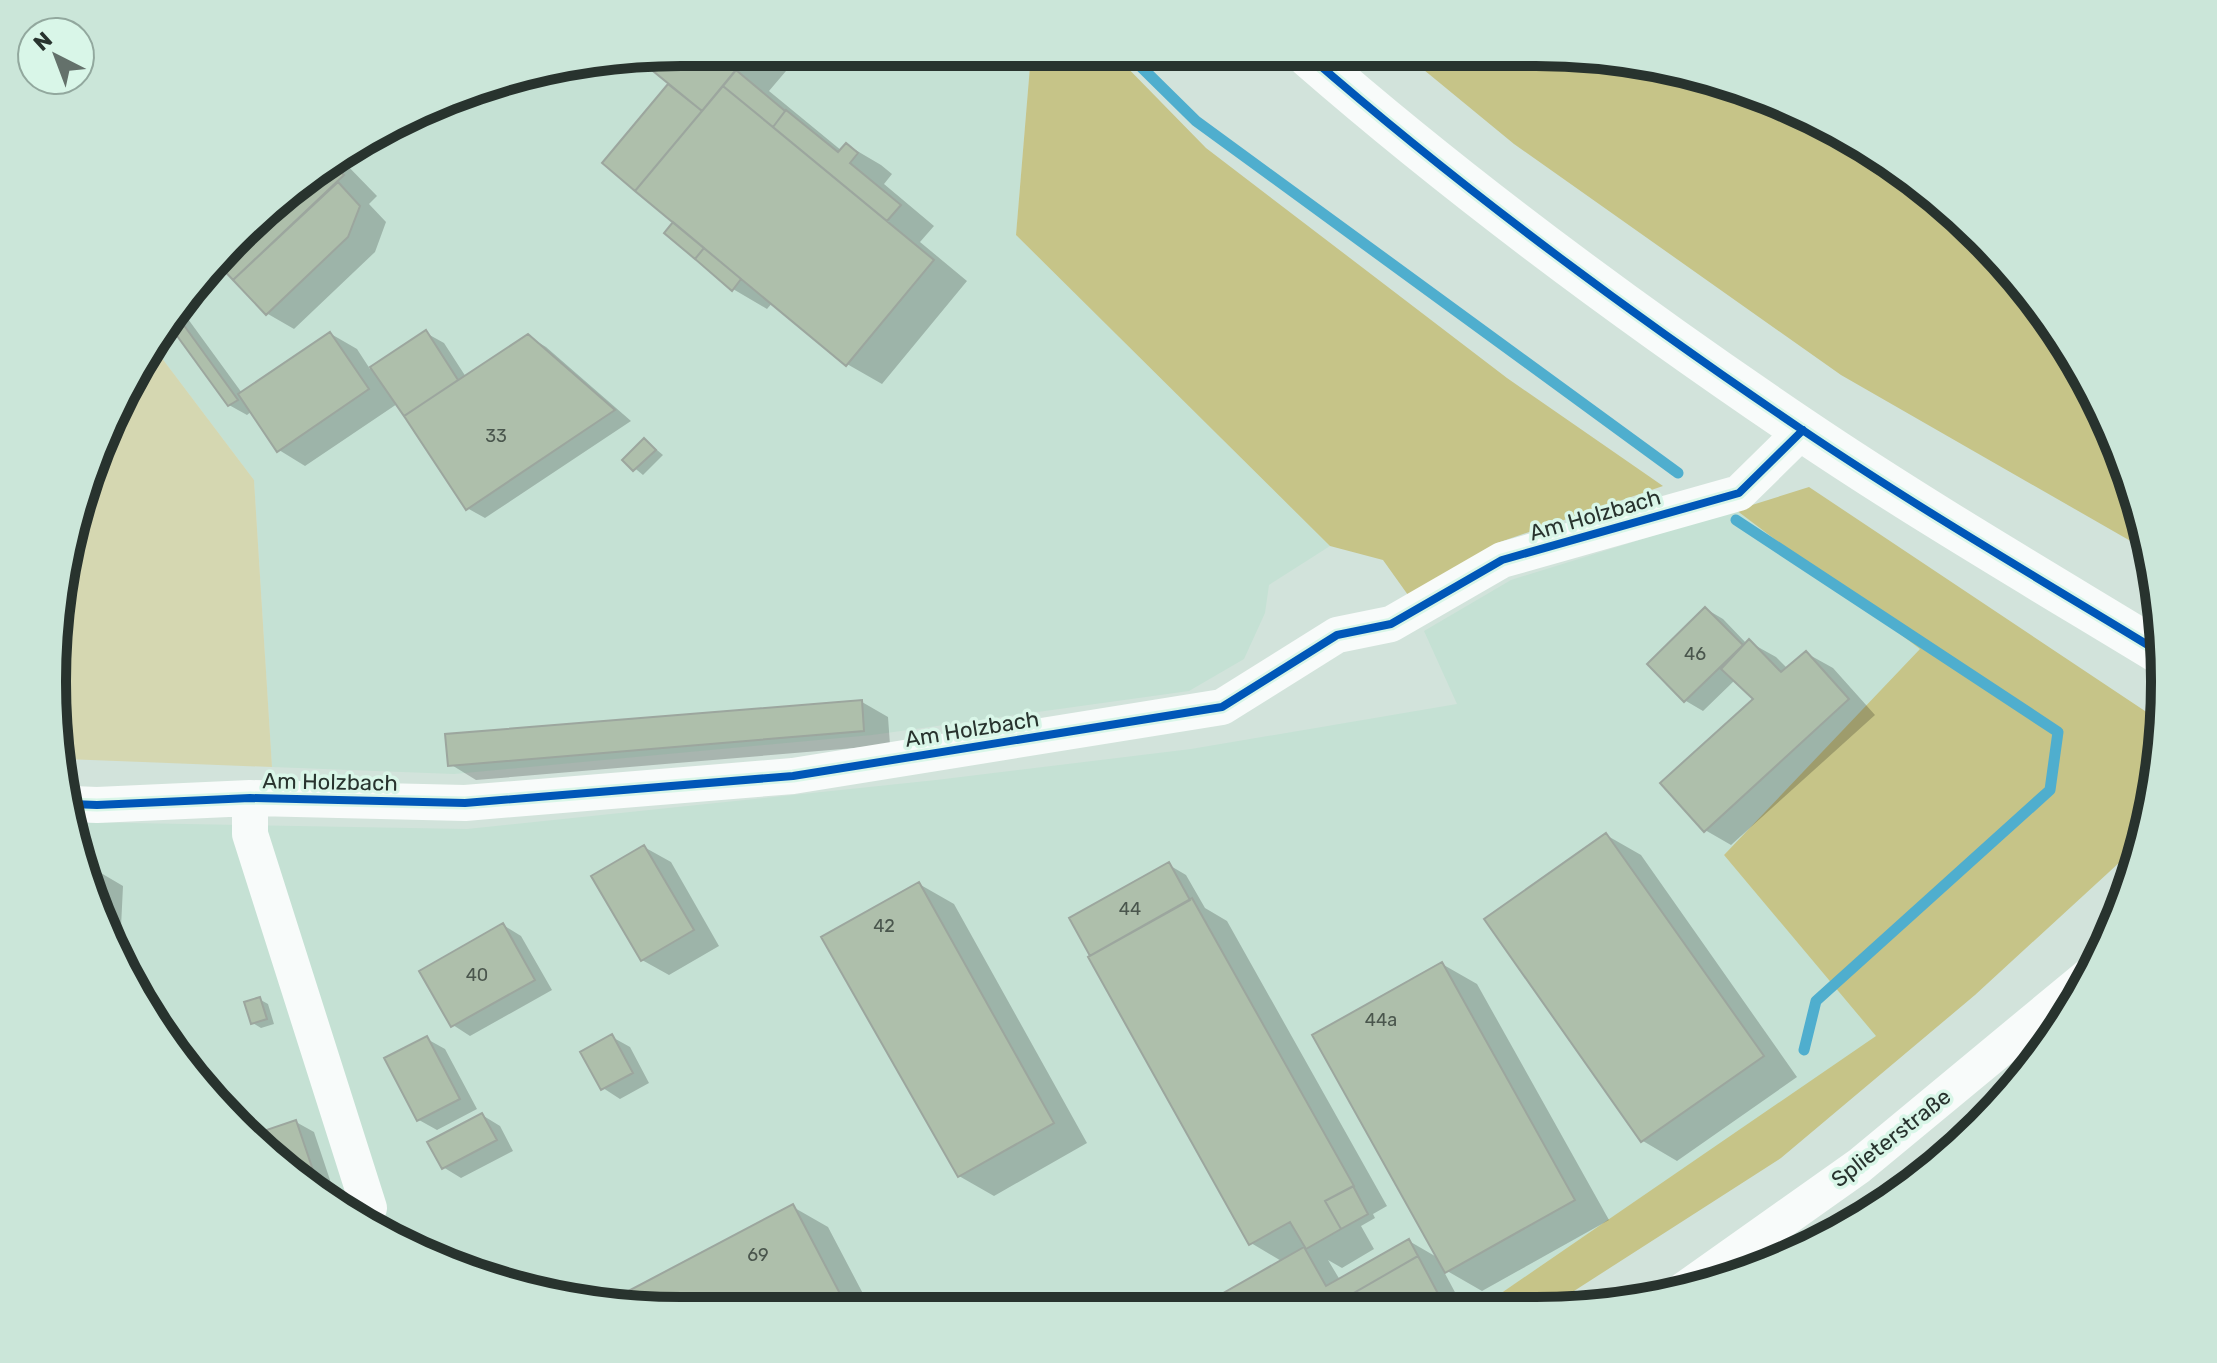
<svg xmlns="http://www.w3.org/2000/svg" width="2217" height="1363" font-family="Rubik,sans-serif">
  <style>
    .built { fill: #c5e1d4 }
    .green { fill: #d5d7b1 }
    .forest { fill: #c6c488 }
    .shadow { fill: #0003 }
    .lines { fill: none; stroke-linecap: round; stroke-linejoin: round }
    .stream { stroke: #4faece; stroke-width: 11 }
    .building { fill: #aebfab; stroke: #9ca69e; stroke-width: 2 }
    .minor { stroke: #f8fbfa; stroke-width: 36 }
    .major { stroke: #f8fbfa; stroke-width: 44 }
    .cycleway-casing { stroke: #d9f6e8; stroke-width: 13 }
    .cycleway { stroke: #0057b8; stroke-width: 8 }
    .labels { text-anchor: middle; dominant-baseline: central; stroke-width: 7; stroke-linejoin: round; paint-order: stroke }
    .number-label { font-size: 18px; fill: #4a564d }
    .street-label { font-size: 22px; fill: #28332e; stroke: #d9f6e8 }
    .rim { fill: none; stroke: #28332e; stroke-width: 10 }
  </style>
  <rect width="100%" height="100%" fill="#d2e3db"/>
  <!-- built -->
  <path class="built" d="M682,52l349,2 -15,181 314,311 -61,39 -4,28 -21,46 -55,32 -317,44 -418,39 -182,-7 -18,-287 -102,-135 6,-14 141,-149 181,-97z
    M1736,510l185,139 -197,206 153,181 -399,273 -878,-3 -159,-43 -142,-82 -117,-117 -97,-181 -10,-61 392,7 469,-49 255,-31 266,-45 -33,-73 87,-51z"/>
  <!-- green -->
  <path class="green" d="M152,345l102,135 18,287 -207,-8 -13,-78 33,-201z"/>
  <!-- forest -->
  <path class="forest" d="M1031,54h83l92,94 301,230 156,108 -166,57 -89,52 -25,-35 -53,-14 -314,-311z
    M1407,56l210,1 159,43 142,82 90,84 72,100 51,113 17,72 -307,-176 -327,-231z
    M1809,487l354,236 -18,116 -170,156 -194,163 -235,151h-68l398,-273 -152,-181 196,-206 -184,-139z
    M1999,1103l-48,51 -101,73 -12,5 59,-42z"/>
  <!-- shadow -->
  <path class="shadow" d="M682,52h82l22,19 -17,20 73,60 5,-6 34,20 11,9 -8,10 50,42 -14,16 47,39 -85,103 -35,-20 -74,-62 -6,7 -34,-20 -57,-67 -71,-59 66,-80 -23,-25z
    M341,159l36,37 -8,8 17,18 -11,30 -81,77 -26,-15 -47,-49 78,-83z
    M180,308l62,85 89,-59 26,15 13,20 56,-36 18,10 22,34 62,-41 18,11 85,74 -146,97 -18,-10 -70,-104 -92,62 -26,-16 -27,-39 -5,4 -18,-10 -61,-84z
    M645,440l18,15 -20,20 -18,-15z
    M1706,609l17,10 24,25 2,-2 27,15 12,12 18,-16 27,15 42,47 -144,130 -26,-15 51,-131 -21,-19 -32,31 -17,-10 -36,-37z
    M862,702l26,15 2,28 -414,35 -26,-16z
    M1606,835l35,20 156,222 -120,84 -34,-20z
    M644,847l27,15 48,84 -50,29 -27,-15z
    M1169,865l17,10 19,33 22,13 160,285 -14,8 2,4 -14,8 13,23 -32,19 -14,-8 12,20 69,-39 31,18 2,-295 35,20 132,236 -127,71 -40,-23 22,41 -263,-1 82,-46 -32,-19z
    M89,866l34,20 -3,62 -35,-65z
    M919,884l35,20 133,239 -93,53 -35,-20z
    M503,925l18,11 31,54 -82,46 -17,-11z
    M259,999l9,5 6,20 -13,4 -8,-5z
    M612,1037l18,10 19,36 -29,16 -17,-11z
    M427,1039l18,10 32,60 -40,21 -18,-10z
    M482,1115l18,11 13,25 -52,27 -18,-11z
    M296,1122l18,10 19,57 -3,1 20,12 4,11 -55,-32 -45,-45z
    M793,1207l35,20 42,80 -265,-1z"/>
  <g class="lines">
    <!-- stream -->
    <path class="stream" d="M1129,55l67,66 482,352
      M1736,520l322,212 -8,58 -234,211 -12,49"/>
  </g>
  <!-- building -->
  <path class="building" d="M682,52h53l9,8 -42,51 -60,-49 3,-4z
    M736,70l49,41 -12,16 -50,-41z
    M668,84l34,27 -67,80 -33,-28z
    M723,86l211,174 -88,106 -211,-175z
    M786,110l52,42 8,-9 12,10 -8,10 51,42 -14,16 -114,-94z
    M332,164l12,11 -111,105 -13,-14 79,-84z
    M338,182l22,24 -12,31 -82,78 -33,-35z
    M673,222l31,26 -9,11 -31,-26z
    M704,248l37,31 -9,12 -37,-32z
    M175,313l63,87 -10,6 -61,-84z
    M426,330l32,50 -54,36 -34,-49z
    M330,332l39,57 -92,63 -39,-58z
    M528,334l87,76 -149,100 -62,-94z
    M644,438l12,12 -23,21 -11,-11z
    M1705,607l38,38 -59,57 -37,-38z
    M1749,639l32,33 25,-21 43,48 -145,133 -44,-49 93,-84 -32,-30z
    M862,700l2,31 -416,35 -3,-32z
    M1606,833l158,223 -123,86 -157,-223z
    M644,845l50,85 -53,31 -50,-85z
    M1169,862l21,38 -100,56 -21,-38z
    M82,864h7l-1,24 -3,-5z
    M919,882l135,241 -96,54 -137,-240z
    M1192,898l162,288 -29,15 16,28 -35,20 -16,-27 -41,23 -161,-288z
    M503,923l32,57 -84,47 -32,-56z
    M1442,962l133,238 -130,73 -133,-238z
    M260,997l7,22 -16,5 -7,-22z
    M612,1034l21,39 -32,17 -21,-38z
    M427,1036l33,63 -43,22 -33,-63z
    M482,1113l15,27 -55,29 -15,-27z
    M296,1120l20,59 -12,5 -52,-49z
    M1353,1186l15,28 -27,15 -16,-28z
    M793,1204l54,103 -247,-1z
    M1409,1239l9,17 -92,53 -129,-1 107,-61 22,39z
    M1418,1256l25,47 -9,6h-108z"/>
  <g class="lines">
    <!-- minor -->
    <path class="minor" d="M250,798v36l119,374
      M72,804l25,1 153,-7 215,5 328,-27 429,-69 115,-72 54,-11 111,-64 237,-67 64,-63
      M1681,1292l178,-126 233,-193"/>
    <!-- major -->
    <path class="major" d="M1309,56c155,135 322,258 492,373 117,79 240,151 360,224"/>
    <defs>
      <path id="cycleway" d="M1309,56c155,135 322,258 492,373 117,79 240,151 360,224
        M72,804l25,1 153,-7 215,5 328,-27 429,-69 115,-72 54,-11 111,-64 237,-67 64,-63"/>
    </defs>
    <!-- cycleway casing -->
    <use href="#cycleway" class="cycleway-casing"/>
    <!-- cycleway -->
    <use href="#cycleway" class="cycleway"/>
  </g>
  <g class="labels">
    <!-- number labels -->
    <g class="number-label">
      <text x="496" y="436">33</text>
      <text x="1695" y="654">46</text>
      <text x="1130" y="909">44</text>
      <text x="884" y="926">42</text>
      <text x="477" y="975">40</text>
      <text x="1381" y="1020">44a</text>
      <text x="758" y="1255">69</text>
    </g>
    <!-- street labels -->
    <g class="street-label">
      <text transform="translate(1595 515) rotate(-16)">Am Holzbach</text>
      <text transform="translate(972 729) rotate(-9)">Am Holzbach</text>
      <text transform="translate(330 782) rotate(1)">Am Holzbach</text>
      <text transform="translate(1891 1138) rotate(-38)">Splieterstraße</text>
    </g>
  </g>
  <!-- crop -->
  <path d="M0 0H2217V1363H0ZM681 66H1536A615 615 0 0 1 2151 681V682A615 615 0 0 1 1536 1297H681A615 615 0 0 1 66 682V681A615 615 0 0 1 681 66Z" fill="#cbe6d9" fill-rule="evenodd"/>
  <path class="rim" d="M681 66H1536A615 615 0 0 1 2151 681V682A615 615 0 0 1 1536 1297H681A615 615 0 0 1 66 682V681A615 615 0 0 1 681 66Z"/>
  <!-- north arrow -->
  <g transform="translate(56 56) rotate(318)"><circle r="38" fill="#d9f6e8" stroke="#92a89e" stroke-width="2"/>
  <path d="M0-6L14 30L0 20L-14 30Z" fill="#64716b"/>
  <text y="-12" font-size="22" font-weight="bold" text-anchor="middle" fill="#28332e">N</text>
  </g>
</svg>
